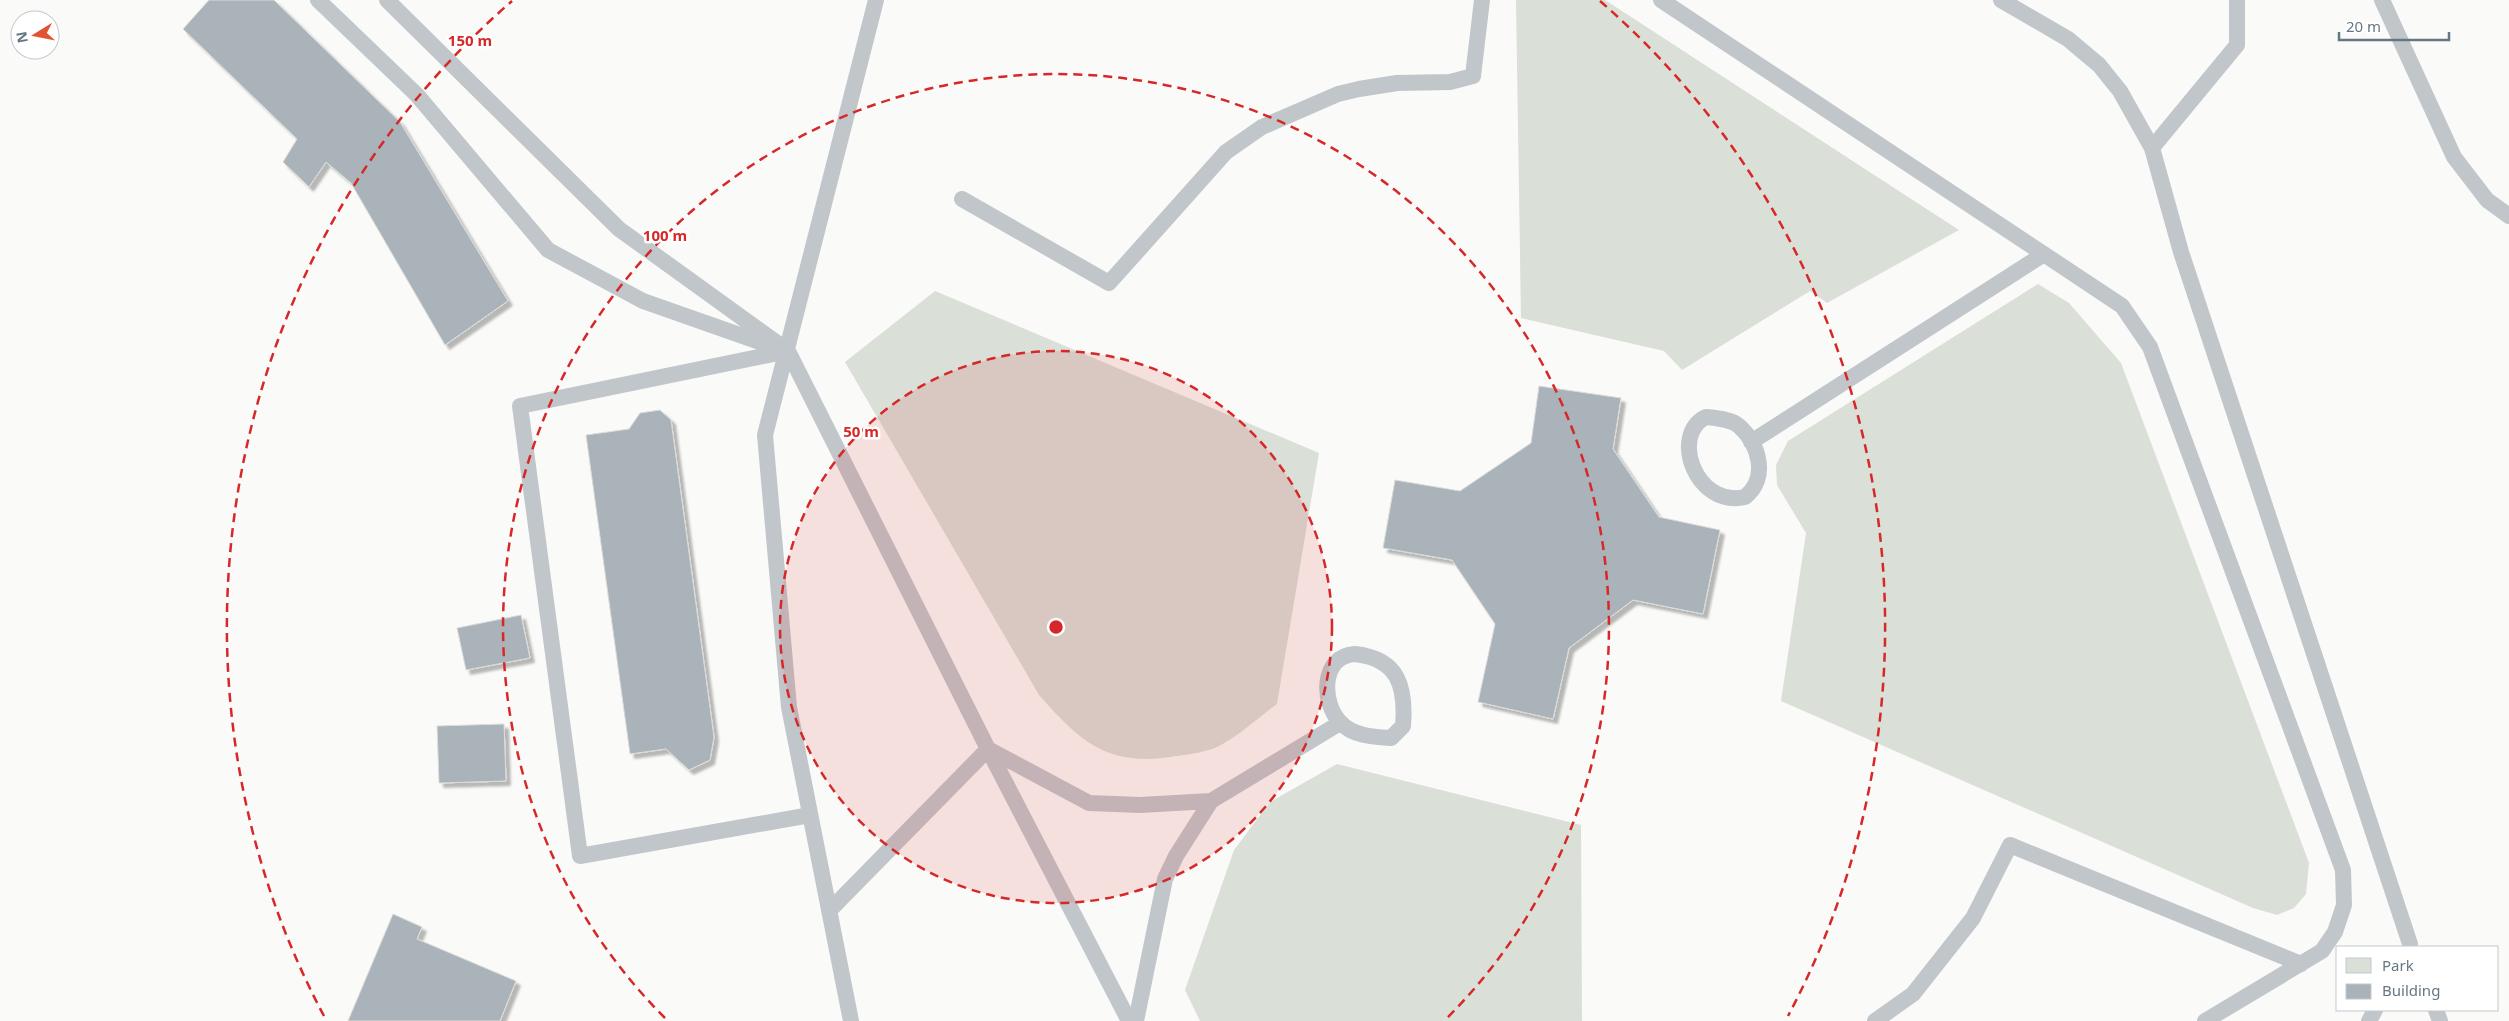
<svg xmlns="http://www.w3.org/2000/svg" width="2509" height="1021" font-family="'Noto Sans',sans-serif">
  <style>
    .green { fill: #dadfd7 }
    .building { fill: #aab3b9; stroke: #dcdcda; filter: url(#shadow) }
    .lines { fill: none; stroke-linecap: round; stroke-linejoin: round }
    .lane { stroke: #c1c6ca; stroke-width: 16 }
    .ring { fill: none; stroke: #d62828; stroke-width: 2.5; stroke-dasharray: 9 6 }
    .centre { fill: #d62828; stroke: #fff; stroke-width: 2.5 }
    .ring-label { font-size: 15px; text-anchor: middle; font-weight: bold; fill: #d62828; stroke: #fff; stroke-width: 5; stroke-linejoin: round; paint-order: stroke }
  </style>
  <defs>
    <filter id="shadow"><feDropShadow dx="4.5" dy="4.5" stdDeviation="1" flood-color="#0004"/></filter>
  </defs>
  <rect width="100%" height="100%" fill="#fafaf8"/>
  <!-- green -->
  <path class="green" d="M1516,0h89l354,230 -132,73 -17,-12 -128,79 -18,-19 -143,-33z
    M2038,284l31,19 52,60 188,500 -3,31 -12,14 -17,7 -24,-7 -472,-207 25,-168 -29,-48 -1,-20 12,-24z
    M935,291l384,162 -42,251c-18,13 -36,30 -56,41 -13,7 -30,9 -44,11 -68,12 -96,-13 -138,-61l-194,-333z
    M1337,764l244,61 1,196h-382l-15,-31 49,-140 36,-48z"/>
  <!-- building -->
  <path class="building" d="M209,0h65l126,122 108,179 -63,44 -94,-162 -25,-21 -17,25 -26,-25 14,-23 -114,-110z
    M1539,386l82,12 -8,51 46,68 61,13 -17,84 -70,-14 -64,48 -16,71 -75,-17 17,-78 -43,-64 -69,-12 12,-68 65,11 71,-48z
    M660,410l11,10 43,317 -4,23 -21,10 -23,-21 -36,5 -44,-319 43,-6 11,-16z
    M521,615l9,43 -64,12 -9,-42z
    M504,724l2,57 -67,2 -2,-57z
    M393,914l29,13 -5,12 99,42 -16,40h-152z"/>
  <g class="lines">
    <!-- lane -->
    <path class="lane" d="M318,0l99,95 131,155 95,51 128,45
      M387,0l232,229 169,122 200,398 141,272
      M1661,0l461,306 28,41 193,523 1,35 -9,27 -13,19 -117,70
      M2001,0l67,39 31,26 21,26 32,57 29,104 229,692
      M2382,0l72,157 33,43 22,16
      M2152,148l85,-103v-45
      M962,199l147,84 117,-131 36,-25 76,-33 21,-5 38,-6 53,-1 23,-6 9,-76
      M788,351l-268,55 60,450 230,-41
      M1706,417c9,1 25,2 33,9 20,18 30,52 6,71 -50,11 -75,-63 -39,-80z
      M1751,442l293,-188
      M1355,654c44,5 51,33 48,72l-12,12c-17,-1 -39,-2 -51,-16 -19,-20 -19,-66 15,-68z
      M829,911l159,-162 101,54 51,2 71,-4
      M2436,1010l4,11
      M851,1021l-62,-314 -24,-272 111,-435
      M1136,1021l29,-142 11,-23 35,-55 129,-78
      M1875,1021l38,-27 60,-76 37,-73 291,119
      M2369,1021l6,-11"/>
  </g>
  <!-- distance rings -->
  <circle cx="1056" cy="627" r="276" fill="#d62828" fill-opacity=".12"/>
  <g class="ring">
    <circle cx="1056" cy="627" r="276"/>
    <path d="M665 1018A553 553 0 1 1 1447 1018"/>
    <path d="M324 1016A829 829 0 0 1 512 1M1600 1A829 829 0 0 1 1788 1016"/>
  </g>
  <circle cx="1056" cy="627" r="8" class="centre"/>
  <g class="ring-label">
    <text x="470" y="46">150 m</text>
    <text x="665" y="241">100 m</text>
    <text x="861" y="437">50 m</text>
  </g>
  <!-- legend -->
  <rect x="2336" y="946" width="162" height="65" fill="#ffffff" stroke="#c2c9cd"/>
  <rect x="2346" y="958" width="25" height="15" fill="#dadfd7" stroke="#c2c9cd"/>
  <text x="2382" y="971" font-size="15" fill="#667782">Park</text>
  <rect x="2346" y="984" width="25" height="15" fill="#aab3b9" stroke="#c2c9cd"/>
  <text x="2382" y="996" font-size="15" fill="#667782">Building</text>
  <!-- north arrow -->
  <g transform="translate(35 35) rotate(260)"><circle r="24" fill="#ffffff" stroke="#c2c9cd"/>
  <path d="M0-4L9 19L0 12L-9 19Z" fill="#e05432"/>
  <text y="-8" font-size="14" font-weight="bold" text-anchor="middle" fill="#667782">N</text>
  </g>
  <!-- scale -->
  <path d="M2339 32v8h110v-8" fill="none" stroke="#667782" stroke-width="2.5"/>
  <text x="2346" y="32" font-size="15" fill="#667782" stroke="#ffffff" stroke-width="4" paint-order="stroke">20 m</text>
</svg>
